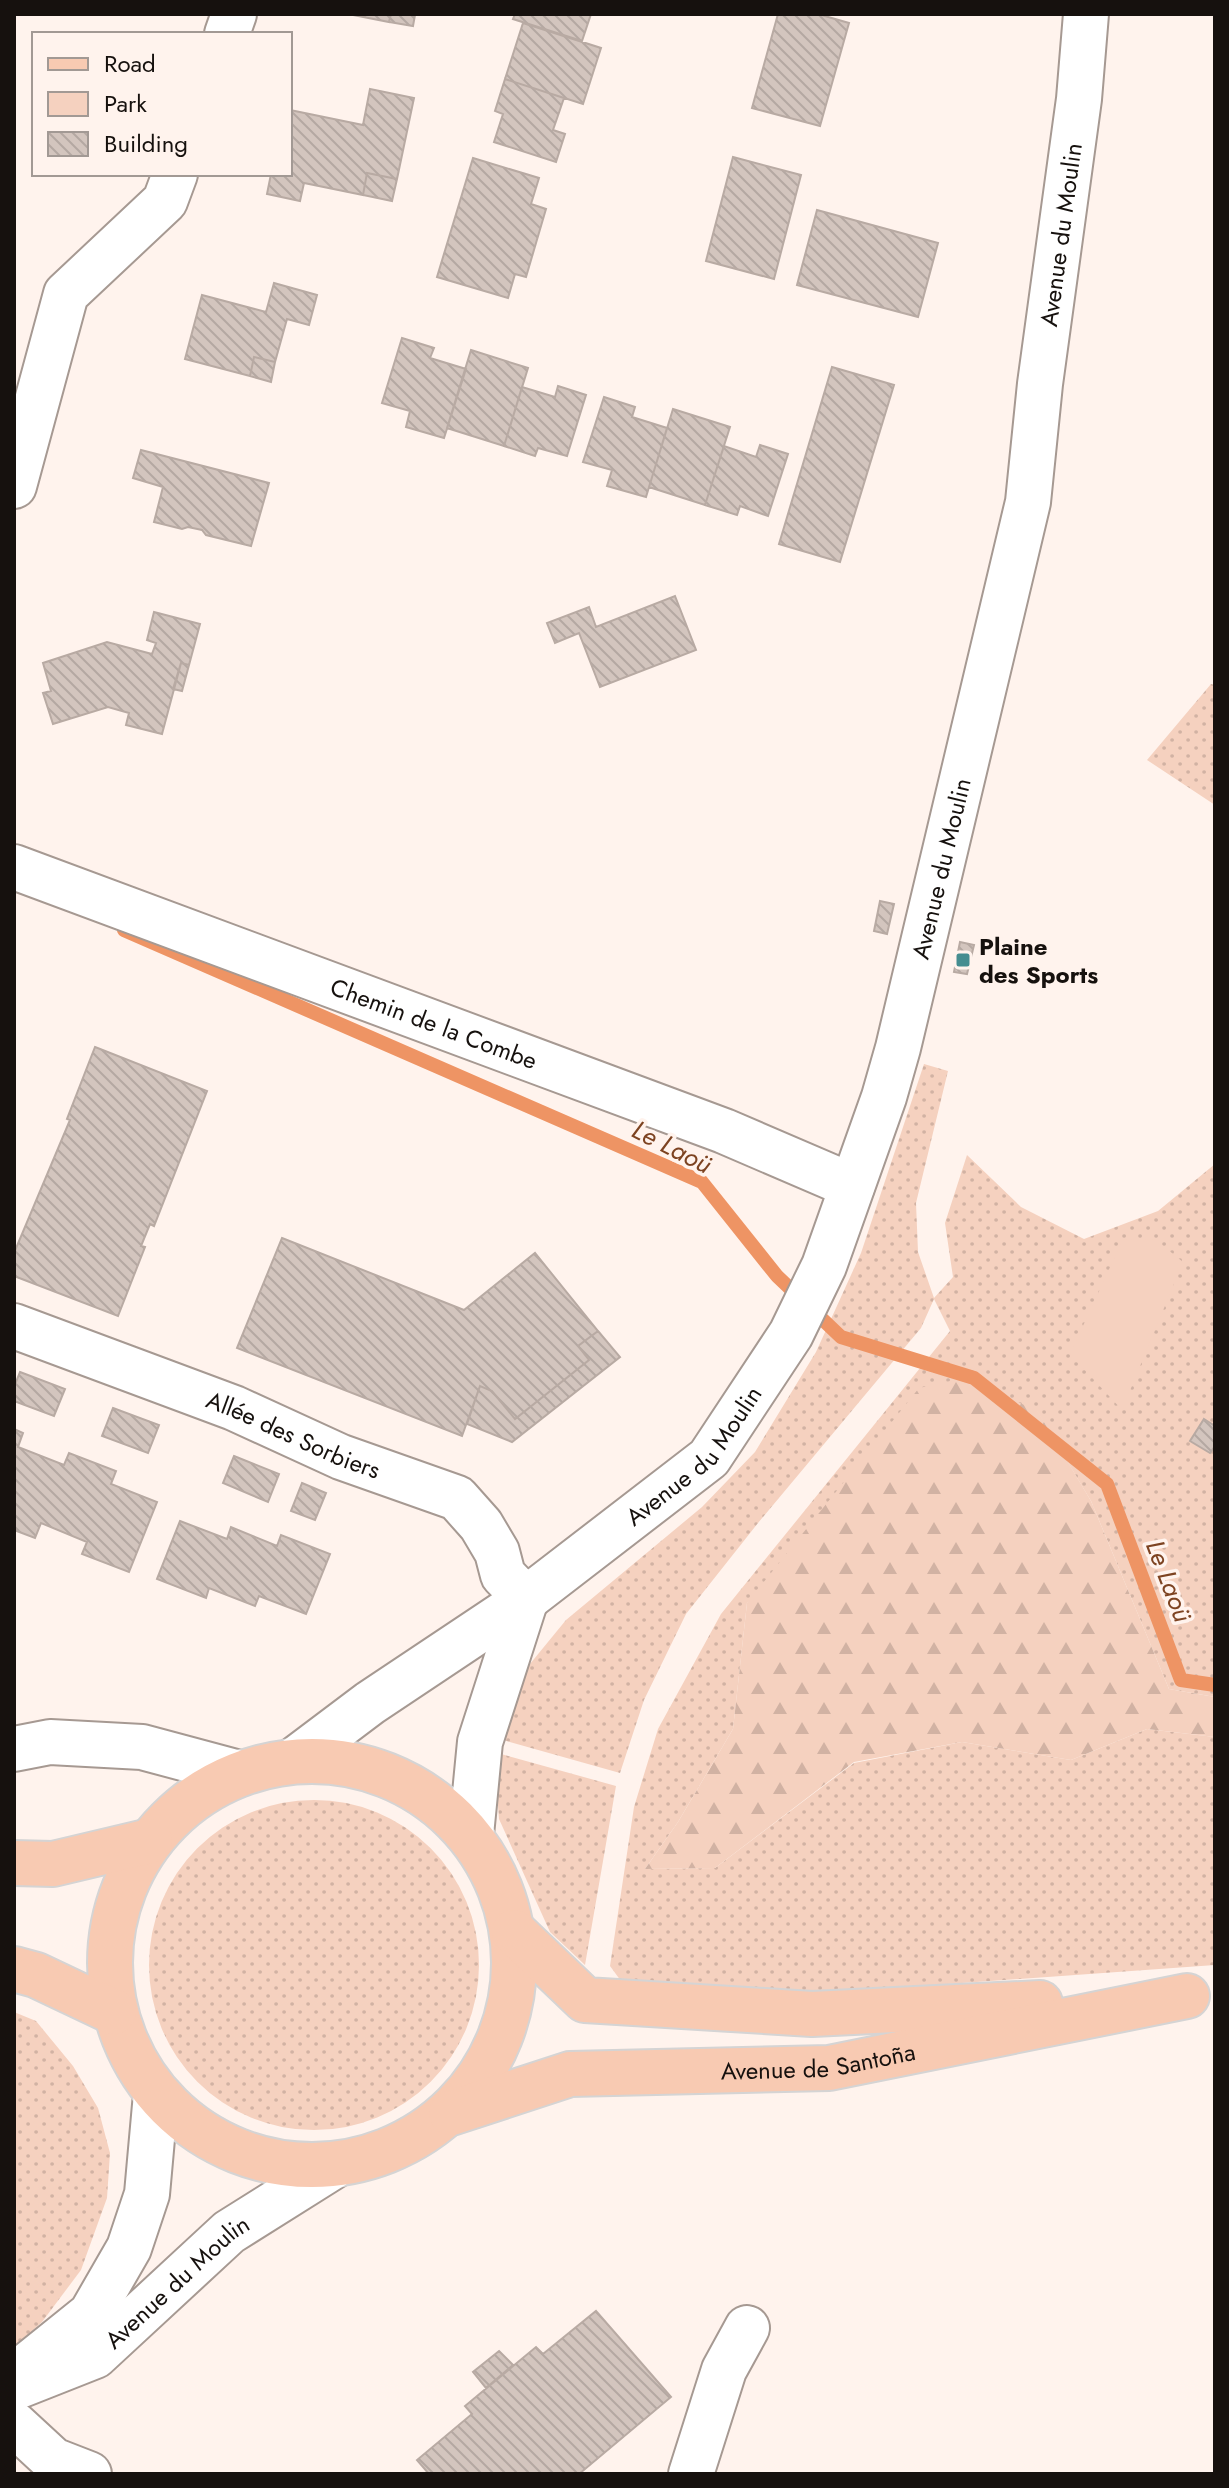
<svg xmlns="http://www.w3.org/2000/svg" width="1229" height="2488" font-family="Jost,sans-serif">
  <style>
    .green { fill: url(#green-dots) }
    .forest { fill: url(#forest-firs) }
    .pitch { fill: #f5d1bf }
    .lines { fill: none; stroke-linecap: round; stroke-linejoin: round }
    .stream { stroke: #ee9464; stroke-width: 14 }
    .building { fill: url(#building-back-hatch); stroke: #b8aaa3; stroke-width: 2 }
    .minor-casing { stroke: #a69992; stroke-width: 48 }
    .major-casing { stroke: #d5d4d4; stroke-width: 48 }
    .minor { stroke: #fff; stroke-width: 44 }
    .major { stroke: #f8cab2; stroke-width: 44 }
    .poi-dot { fill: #458d90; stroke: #fff3ed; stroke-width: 3 }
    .labels { text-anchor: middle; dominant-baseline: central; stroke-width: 7; stroke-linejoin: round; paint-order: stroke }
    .street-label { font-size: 24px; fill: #16110e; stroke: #fff3ed }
    .poi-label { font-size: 24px; font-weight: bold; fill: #16110e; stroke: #fff3ed; text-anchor: start }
    .water-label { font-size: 26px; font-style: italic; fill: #7d4321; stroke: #fff3ed }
  </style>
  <defs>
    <pattern id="green-dots" width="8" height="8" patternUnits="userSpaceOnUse" patternTransform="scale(2)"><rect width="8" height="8" fill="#f5d1bf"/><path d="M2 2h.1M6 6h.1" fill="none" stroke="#d1b2a3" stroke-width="1.8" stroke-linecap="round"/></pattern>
    <pattern id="forest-firs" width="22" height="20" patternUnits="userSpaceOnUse" patternTransform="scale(2)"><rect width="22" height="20" fill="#f5d1bf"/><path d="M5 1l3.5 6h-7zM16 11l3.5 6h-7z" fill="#d1b2a3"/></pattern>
    <pattern id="building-back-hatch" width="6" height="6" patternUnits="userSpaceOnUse" patternTransform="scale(2)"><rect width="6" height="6" fill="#d3c5be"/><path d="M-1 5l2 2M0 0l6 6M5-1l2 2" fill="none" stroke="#b4a8a2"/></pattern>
  </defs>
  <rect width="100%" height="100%" fill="#fff3ed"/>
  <!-- green -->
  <path class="green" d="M1211,684l4,1v120l-68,-45z
    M924,1064l24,7 -32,132 2,49 16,46 19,-21 -8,-54 22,-68 54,52 63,32 74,-28 57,-47v533l-46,-8 -78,-188 -54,-90 -290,192 -14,126 -55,93 -33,47 70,-1 139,-105 108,-21 109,18 76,-31 68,8v228l-490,35 -96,-8 -19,-26 24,-159 24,-78 63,-115 229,-283 -16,-32 -13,29 -163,195 -72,91 -42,86 -24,73 -124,-35 29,-68 41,-50 136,-113 53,-55 61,-100 45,-99z
    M494,1752l122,34 -31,179 -35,-33 -51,-113z
    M149 1965a165 165 0 1 1 330 0a165 165 0 1 1-330 0Z
    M14,2012l22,9 37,45 25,42 12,45 -3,45 -26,72 -39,52 -28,25z"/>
  <!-- forest -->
  <path class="forest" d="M960,1379l77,31 54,91 78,188 46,8v40l-68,-8 -76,31 -109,-18 -108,20 -139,106 -70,1 33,-47 55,-93 14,-126 172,-215z"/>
  <!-- pitch -->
  <path class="pitch" d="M1123,1239l33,1 27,22 -61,148 -52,-56z"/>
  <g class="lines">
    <!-- stream -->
    <path class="stream" d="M124,930l578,252 75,94 64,61 133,41 133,106 74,196 34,5"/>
  </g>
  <!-- building -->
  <path class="building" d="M348,14h43l-2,8z
    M391,14l24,1 -2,11 -24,-4z
    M515,14h76l-9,27 -69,-22z
    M778,14h40l31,9 -29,103 -68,-18z
    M523,23l78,25 -18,56 -78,-25z
    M505,79l59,19 -11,32 12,4 -9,28 -62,-20 9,-28 -8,-3z
    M370,89l44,9 -17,81 -30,-6 -4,22 -59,-12 -4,18 -33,-7 4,-20h19v-64l73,15z
    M733,157l68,18 -27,104 -68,-18z
    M473,158l66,20 -8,26 15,5 -20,68 -11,-3 -7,24 -71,-21z
    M367,173l30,6 -5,22 -29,-6z
    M817,210l121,33 -20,74 -121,-32z
    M274,283l43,12 -8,30 -22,-6 -12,43 -21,-5 -4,19 -65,-17 17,-64 64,17z
    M402,338l32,10 -4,10 36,11 -22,69 -38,-11 4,-16 -28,-8z
    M471,350l57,18 -24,78 -57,-18z
    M254,357l21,5 -4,20 -21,-6z
    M832,367l62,18 -54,177 -61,-18z
    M558,386l28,9 -19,61 -29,-8 -3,8 -31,-10 18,-59 33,10z
    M604,397l31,10 -3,10 35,11 -21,69 -39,-11 5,-16 -29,-8z
    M673,409l57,18 -25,78 -56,-18z
    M760,445l28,9 -20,62 -28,-10 -3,9 -32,-10 19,-59 32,11z
    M141,450l128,33 -18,63 -45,-11 -4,-5 -14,-3 -6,2 -28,-7 9,-35 -30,-9z
    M675,596l21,54 -96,37 -21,-54 -24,10 -8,-20 42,-16 7,20z
    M154,612l46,12 -11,41 -8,-2 -19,71 -36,-9 3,-12 -21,-6 -55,17 -10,-31 8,-2 -8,-28 64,-21 45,12 4,-11 -9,-3z
    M181,663l8,2 -7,26 -9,-2z
    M880,901l14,3 -7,30 -13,-3z
    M960,942l14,3 -7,29 -13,-2z
    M95,1047l112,44 -53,135 -4,-2 -9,22 4,1 -27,69 -104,-40v-23l56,-133 -3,-1z
    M282,1238l182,72 71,-57 63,78 -20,15 11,14 -74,59 -23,-28 -12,-5 -18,50 -225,-88z
    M598,1331l22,26 -108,85 -45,-18 13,-38 12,5 23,28 74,-59 -11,-14z
    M20,1372l45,17 -11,27 -40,-15v-14z
    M113,1408l46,17 -11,28 -46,-17z
    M1204,1419l11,7v20l-5,7 -20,-12z
    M14,1429l9,4 -5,14 46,18 5,-12 47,18 -5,13 46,18 -28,70 -47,-18 5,-12 -46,-19 -6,15 -21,-8z
    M234,1456l45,18 -11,28 -45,-19z
    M302,1483l24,10 -11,27 -24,-9z
    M180,1521l47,18 4,-12 46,19 4,-11 49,19 -24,60 -47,-18 -4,10 -46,-18 -3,10 -49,-19z
    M596,2311l75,86 -92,77h-150l-12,-14 55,-46 -7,-8 71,-59 7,7z
    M499,2351l14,14 -27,23 -13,-16z"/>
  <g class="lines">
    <defs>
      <g id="minor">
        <path d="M227,34l7,-20"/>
        <path d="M14,486l52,-192 99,-93 10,-27"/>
        <path id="s1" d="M14,867l710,264 128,55"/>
        <path id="s2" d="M14,1326l220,82 107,49 116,41 24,27 16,27 6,23 23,24"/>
        <path d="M14,1749l36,-7 92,5 97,26"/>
        <path id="s3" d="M293,1761l77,-58 156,-104 183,-141 82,-124 33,-68 60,-169 14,-49 130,-546 12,-118 39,-285 7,-85"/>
        <path d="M471,1835l9,-93 46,-143"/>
        <path d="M19,2372l72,-58 38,-66 18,-54 9,-100"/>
        <path id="s4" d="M14,2388l81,-32 134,-124 105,-66"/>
        <path d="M14,2424l39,36 36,14"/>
        <path d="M691,2474l33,-104 23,-42"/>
      </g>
      <g id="major">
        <circle cx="312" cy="1963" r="202"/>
        <path d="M14,1863l39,1 97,-23"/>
        <path d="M514,1932l71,68 227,14 228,-11"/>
        <path d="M14,1969l22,6 78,37"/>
        <path id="s5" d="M451,2113l119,-39 259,-6 358,-72"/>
      </g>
    </defs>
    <!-- minor casing -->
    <use href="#minor" class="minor-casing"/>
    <!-- major casing -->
    <use href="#major" class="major-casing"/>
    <!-- minor -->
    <use href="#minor" class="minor"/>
    <!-- major -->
    <use href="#major" class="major"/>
  </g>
  <!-- markers -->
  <rect class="poi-dot" x="955" y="952" width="16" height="16" rx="4"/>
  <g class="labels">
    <!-- street labels -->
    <g class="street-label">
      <text stroke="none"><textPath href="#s3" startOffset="1800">Avenue du Moulin</textPath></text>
      <text stroke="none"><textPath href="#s3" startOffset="1154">Avenue du Moulin</textPath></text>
      <text stroke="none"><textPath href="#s1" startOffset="448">Chemin de la Combe</textPath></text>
      <text stroke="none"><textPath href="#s2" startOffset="300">Allée des Sorbiers</textPath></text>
      <text stroke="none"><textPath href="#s3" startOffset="506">Avenue du Moulin</textPath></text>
      <text stroke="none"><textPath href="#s5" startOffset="374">Avenue de Santoña</textPath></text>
      <text stroke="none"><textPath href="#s4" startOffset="198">Avenue du Moulin</textPath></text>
    </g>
    <!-- poi labels -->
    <g class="poi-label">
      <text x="979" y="946">Plaine<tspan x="979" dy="28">des Sports</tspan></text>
    </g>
    <!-- water labels -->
    <g class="water-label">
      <text transform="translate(672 1147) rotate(27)">Le Laoü</text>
      <text transform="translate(1169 1581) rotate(69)">Le Laoü</text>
    </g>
  </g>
  <!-- border -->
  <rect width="1229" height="2488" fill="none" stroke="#16110e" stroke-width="32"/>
  <!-- legend -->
  <rect x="32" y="32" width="260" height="144" fill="#fff3ed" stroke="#a29994" stroke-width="2"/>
  <rect x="48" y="58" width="40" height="12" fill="#f8cab2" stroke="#a29994" stroke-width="2"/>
  <text x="104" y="72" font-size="24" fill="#16110e">Road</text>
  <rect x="48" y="92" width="40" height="24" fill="#f5d1bf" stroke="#a29994" stroke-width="2"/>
  <text x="104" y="112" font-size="24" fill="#16110e">Park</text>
  <rect x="48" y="132" width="40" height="24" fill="url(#building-back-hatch)" stroke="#a29994" stroke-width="2"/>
  <text x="104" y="152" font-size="24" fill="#16110e">Building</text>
</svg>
